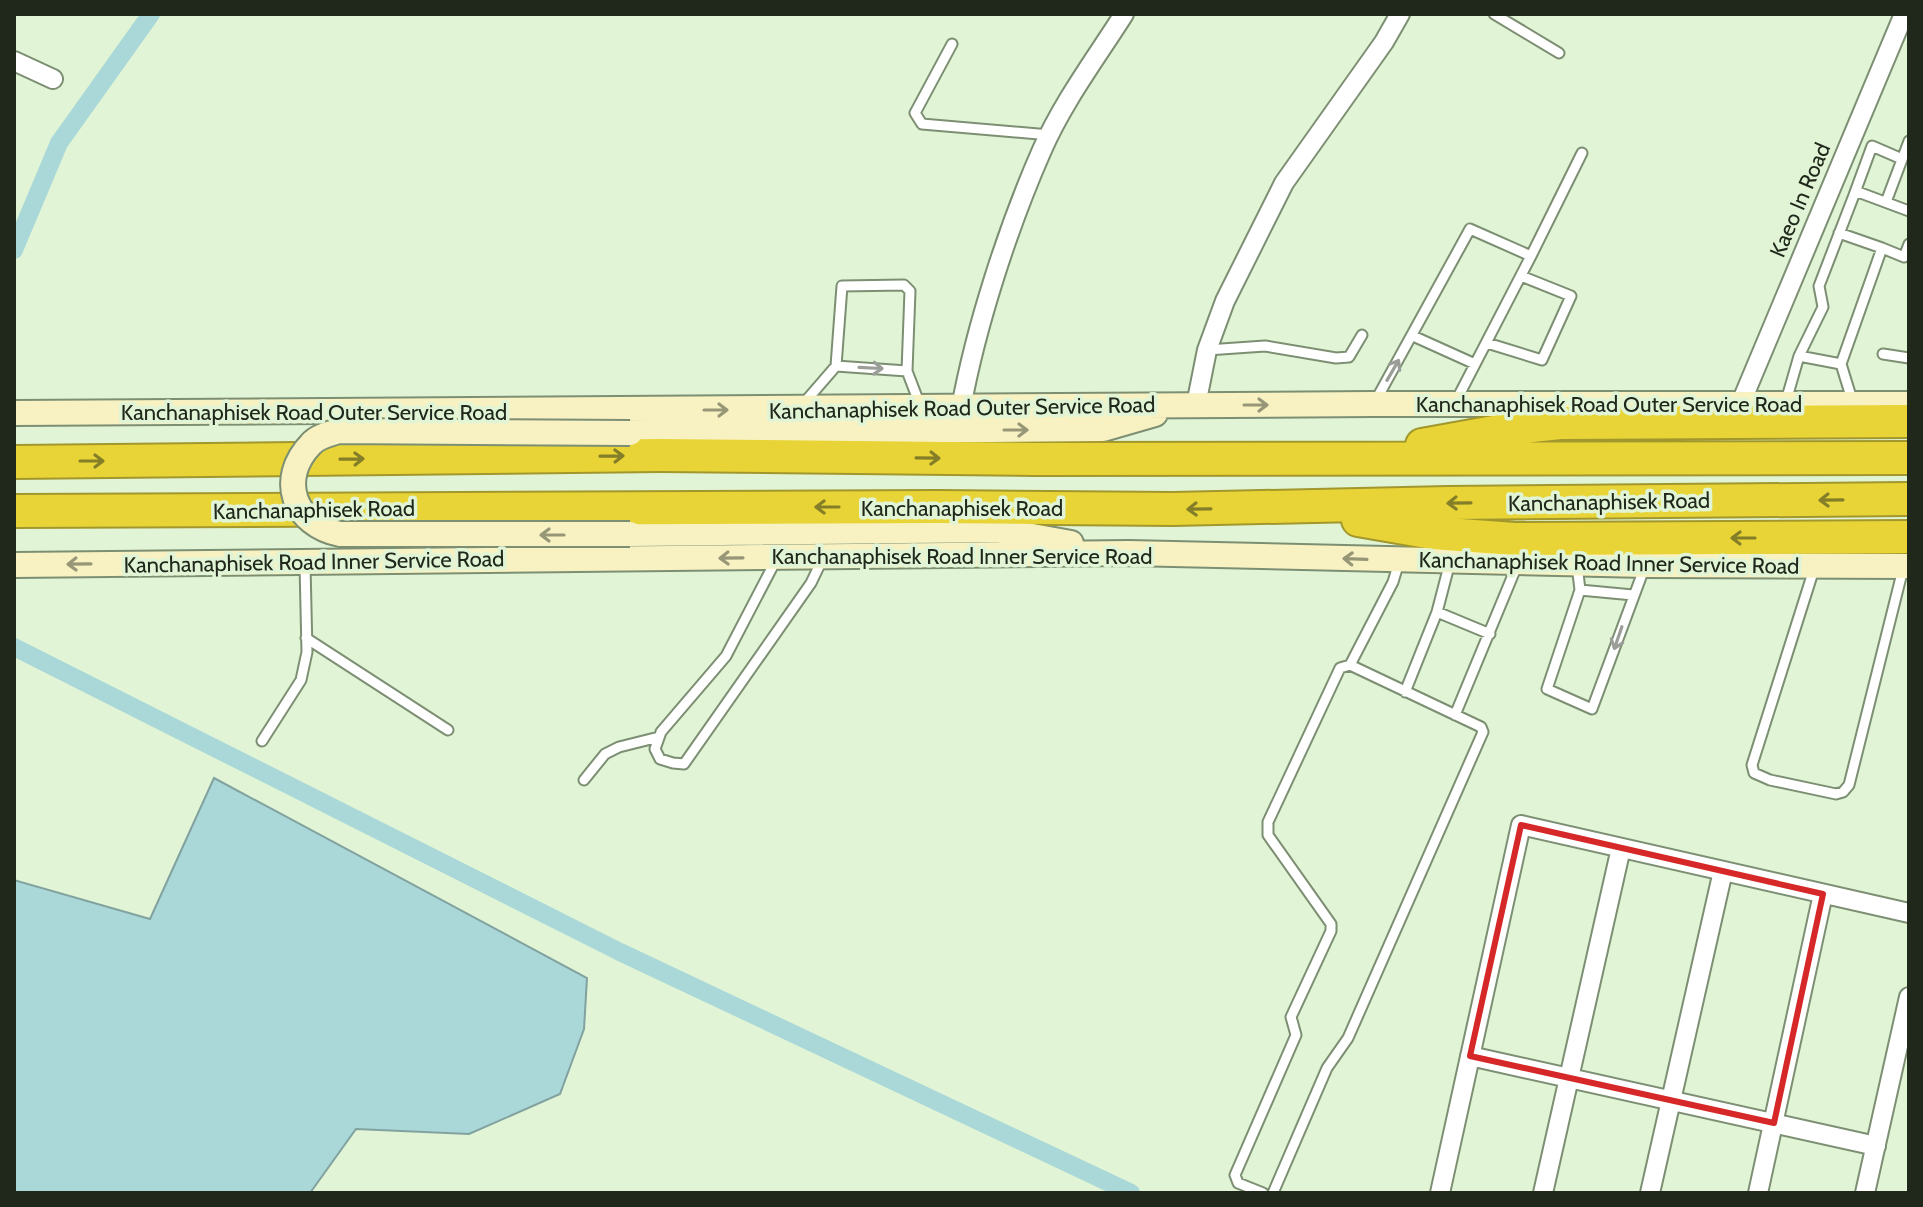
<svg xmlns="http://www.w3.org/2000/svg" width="1923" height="1207" font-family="Cabin,sans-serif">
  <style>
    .water { fill: #aad7d8; stroke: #81a29f; stroke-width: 2 }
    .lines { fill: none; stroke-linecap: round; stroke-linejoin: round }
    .canal { stroke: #aad7d8; stroke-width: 18 }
    .lane-casing { stroke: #7d8f73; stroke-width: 13 }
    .street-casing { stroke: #7d8f73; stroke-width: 22 }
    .secondary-casing { stroke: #7d8f73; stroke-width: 28 }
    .highway-casing { stroke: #a2972d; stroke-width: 36 }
    .lane { stroke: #fff; stroke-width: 9 }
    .street { stroke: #fff; stroke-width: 18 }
    .secondary { stroke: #f8f2c3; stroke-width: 24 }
    .highway { stroke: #e8d436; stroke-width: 32 }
    .secondary-bridge-casing { stroke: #7d8f73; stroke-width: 28; stroke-linecap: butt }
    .secondary-bridge { stroke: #f8f2c3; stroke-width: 24 }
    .oneway { stroke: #9b9e98 }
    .oneway2 { stroke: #979777 }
    .oneway3 { stroke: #847e28 }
    .marked { fill: none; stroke: #d62828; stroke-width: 6; stroke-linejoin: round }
    .labels { text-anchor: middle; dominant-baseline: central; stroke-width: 7; stroke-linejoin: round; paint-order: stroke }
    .street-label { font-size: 22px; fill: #20271b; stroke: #e1f5d6 }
  </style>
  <rect width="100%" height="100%" fill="#e1f5d6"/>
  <!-- water -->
  <path class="water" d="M214,778l373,200 -3,51 -24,65 -91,40 -113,-5 -46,64h-296v-313l136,39z"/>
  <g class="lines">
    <!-- canal -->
    <path class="canal" d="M14,250l45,-107 92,-129
      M14,647l606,305 511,241"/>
    <defs>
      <path id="lane" d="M1494,14l65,39
        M952,44l-37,69 7,11 128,11
        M1854,195l18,-49 30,13
        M1886,202l23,-61
        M1839,233l43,15
        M1531,256l51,-103
        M1413,336l62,28
        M1487,343l55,17 29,-64 -50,-20
        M1207,350l58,-4 71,12 13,-1 13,-22
        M1883,354l26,4
        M1799,356l42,8
        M836,366l71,5
        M1376,400l94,-171 61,27 -75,145
        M1786,401l13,-45 24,-49 -4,-21 35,-91 4,-3 51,19
        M804,403l32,-37 6,-80 62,-1 6,6 -3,80 13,34
        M1853,403l-12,-39 41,-116 22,9 5,-13
        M776,560l-50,96 -65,76 -6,17 5,10 13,4 11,1 127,-181 11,-23
        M1577,565l3,25 -33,99 45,20 52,-140
        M1815,566l-63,199 2,8 16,7 66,14 7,-2 6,-7 54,-216
        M1580,590l53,5
        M1437,612l13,-50
        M306,638l142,92
        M1405,692l32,-80 53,22
        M1455,715l63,-152
        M262,741l39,-61 6,-28 -2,-87
        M584,780l21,-26 14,-7 40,-10
        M1263,1193l-25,-10 -3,-8 61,-140 -5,-18 40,-86v-7l-63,-89v-13l72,-154 10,-3 43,-83 6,-20
        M1273,1193l54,-125 21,-30 135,-306 -2,-5 -131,-62"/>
      <path id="street" d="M14,61l39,18
        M1196,405l11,-55 18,-49 59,-118 100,-141 16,-28
        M1740,405l164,-391
        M961,408c15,-82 47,-181 81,-258 21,-48 54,-92 82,-136
        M1470,1056l406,90
        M1440,1193l81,-368 388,88
        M1543,1193l78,-345
        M1650,1193l73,-322
        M1758,1193l65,-299
        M1865,1193l44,-196"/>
      <path id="secondary" d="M14,413l1359,-9h536
        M630,433l473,-4 52,-15
        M630,534l368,-4 73,13
        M14,565l1115,-12 517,12 263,1"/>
      <path id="highway" d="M1422,445l100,-18 38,-4 349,-2
        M14,462l646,-7 374,4 875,-1
        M14,511l924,-4 235,2 275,-6 461,-4
        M1358,520l75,13 81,6 395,-2"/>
    </defs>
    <!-- lane casing -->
    <use href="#lane" class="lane-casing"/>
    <!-- street casing -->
    <use href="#street" class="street-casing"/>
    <!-- secondary casing -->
    <use href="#secondary" class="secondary-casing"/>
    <!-- highway casing -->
    <use href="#highway" class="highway-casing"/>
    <!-- lane -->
    <use href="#lane" class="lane"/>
    <!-- street -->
    <use href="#street" class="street"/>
    <!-- secondary -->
    <use href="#secondary" class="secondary"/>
    <!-- highway -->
    <use href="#highway" class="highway"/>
    <defs>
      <path id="secondary-bridge" d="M630,534h-290c-46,-9 -63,-55 -29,-90 7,-8 18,-10 28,-13l291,2"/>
    </defs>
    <!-- secondary-bridge casing -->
    <use href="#secondary-bridge" class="secondary-bridge-casing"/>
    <!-- secondary-bridge -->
    <use href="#secondary-bridge" class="secondary-bridge"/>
  </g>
  <!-- one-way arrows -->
  <defs><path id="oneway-shaft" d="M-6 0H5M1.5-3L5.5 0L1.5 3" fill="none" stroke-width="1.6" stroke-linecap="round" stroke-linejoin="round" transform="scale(2)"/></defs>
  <g class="oneway">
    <use href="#oneway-shaft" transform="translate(871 368) rotate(3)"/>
    <use href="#oneway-shaft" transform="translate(1393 370) rotate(-60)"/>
    <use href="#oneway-shaft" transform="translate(1618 638) rotate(109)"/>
  </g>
  <g class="oneway2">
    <use href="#oneway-shaft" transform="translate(1256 405)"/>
    <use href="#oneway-shaft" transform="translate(716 410)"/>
    <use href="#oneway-shaft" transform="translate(1016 430)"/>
    <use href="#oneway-shaft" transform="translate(552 535) rotate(180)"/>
    <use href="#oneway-shaft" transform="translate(731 558) rotate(179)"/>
    <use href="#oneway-shaft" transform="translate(1355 559) rotate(-178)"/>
    <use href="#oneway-shaft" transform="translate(79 564) rotate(179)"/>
  </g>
  <g class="oneway3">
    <use href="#oneway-shaft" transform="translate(612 456) rotate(-1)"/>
    <use href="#oneway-shaft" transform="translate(928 458) rotate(1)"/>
    <use href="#oneway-shaft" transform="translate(352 459) rotate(-1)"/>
    <use href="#oneway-shaft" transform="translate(92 461)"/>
    <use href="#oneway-shaft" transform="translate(1831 500) rotate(179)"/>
    <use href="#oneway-shaft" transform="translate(1459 503) rotate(179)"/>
    <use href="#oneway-shaft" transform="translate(827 507) rotate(180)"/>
    <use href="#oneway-shaft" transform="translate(1199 509) rotate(179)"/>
    <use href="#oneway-shaft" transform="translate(1743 538) rotate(180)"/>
  </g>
  <!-- marked area -->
  <path class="marked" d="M1521,825l302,69 -49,229 -304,-67z"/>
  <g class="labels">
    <!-- street labels -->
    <g class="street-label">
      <text transform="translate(1800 200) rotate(-67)">Kaeo In Road</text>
      <text x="1609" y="404">Kanchanaphisek Road Outer Service Road</text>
      <text transform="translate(962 408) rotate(-1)">Kanchanaphisek Road Outer Service Road</text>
      <text x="314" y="412">Kanchanaphisek Road Outer Service Road</text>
      <text transform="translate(1609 502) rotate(-1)">Kanchanaphisek Road</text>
      <text x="962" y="508">Kanchanaphisek Road</text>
      <text transform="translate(314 510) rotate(-1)">Kanchanaphisek Road</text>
      <text x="962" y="556">Kanchanaphisek Road Inner Service Road</text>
      <text transform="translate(314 562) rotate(-1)">Kanchanaphisek Road Inner Service Road</text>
      <text transform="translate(1609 563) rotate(1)">Kanchanaphisek Road Inner Service Road</text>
    </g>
  </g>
  <!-- border -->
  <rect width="1923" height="1207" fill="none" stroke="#20271b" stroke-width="32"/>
</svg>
